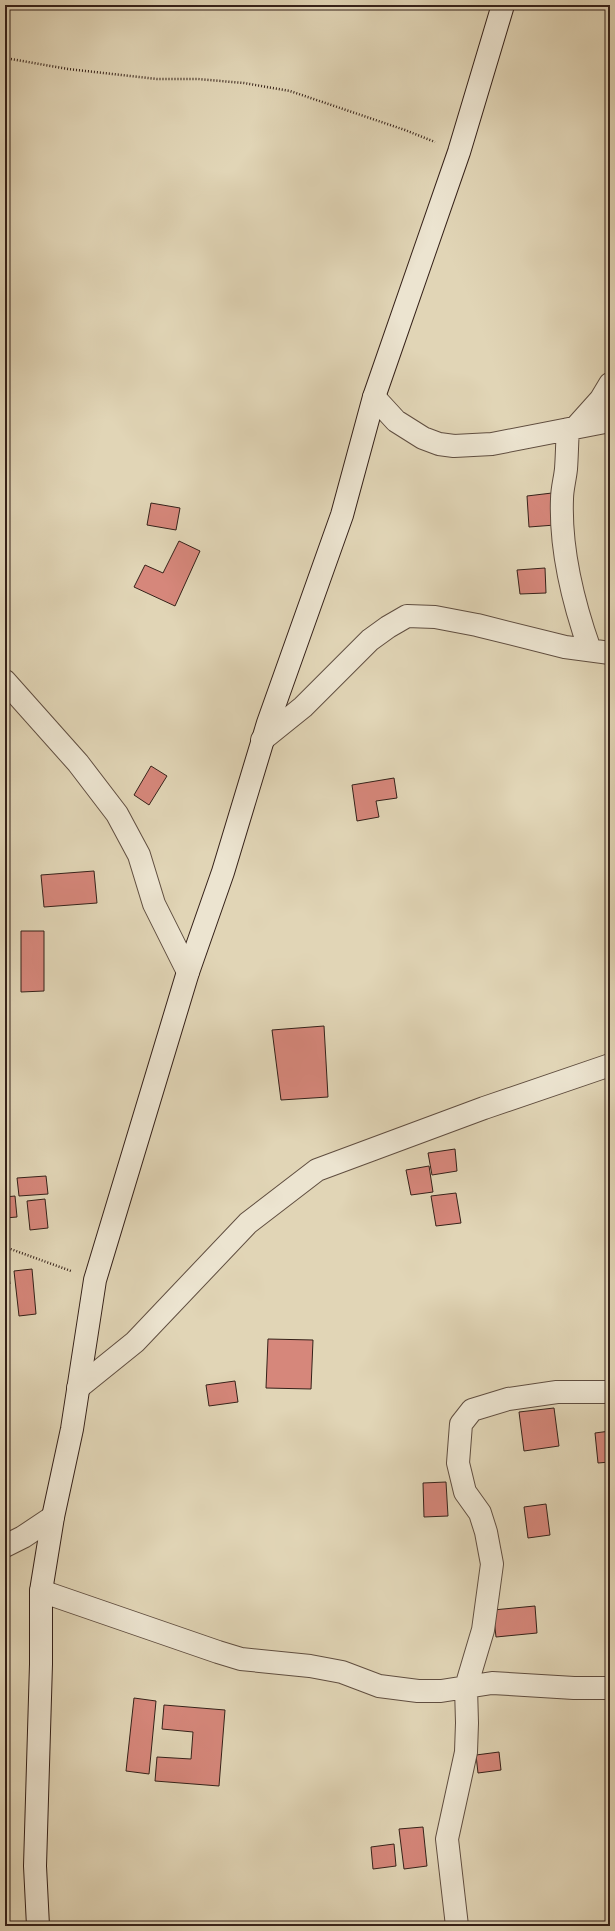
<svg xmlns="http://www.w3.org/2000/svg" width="615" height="1931" font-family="'Libre Bodoni',serif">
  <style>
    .building { fill: #d6877b; stroke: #352119 }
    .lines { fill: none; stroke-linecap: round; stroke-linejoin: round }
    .minor-casing { stroke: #604e40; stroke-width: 24 }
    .secondary-casing { stroke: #352119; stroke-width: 24 }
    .path { stroke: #352119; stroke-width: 2.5; stroke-dasharray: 1 2; stroke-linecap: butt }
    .minor { stroke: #ece4d0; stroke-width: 22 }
    .secondary { stroke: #ece4d0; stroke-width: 22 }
  </style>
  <rect width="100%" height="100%" fill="#e1d5b6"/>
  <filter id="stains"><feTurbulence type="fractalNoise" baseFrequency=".005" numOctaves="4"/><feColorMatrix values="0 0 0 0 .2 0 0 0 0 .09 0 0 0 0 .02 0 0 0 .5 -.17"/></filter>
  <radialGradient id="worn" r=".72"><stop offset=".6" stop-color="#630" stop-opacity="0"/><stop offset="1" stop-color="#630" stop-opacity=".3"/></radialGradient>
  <!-- building -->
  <path class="building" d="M552,493l3,32 -26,2 -2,-31z
    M151,503l29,5 -4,22 -29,-5z
    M179,541l21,10 -25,55 -41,-19 11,-22 18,8z
    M545,568l1,25 -26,1 -3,-24z
    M151,766l16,10 -18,29 -15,-10z
    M394,778l3,20 -21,3 3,16 -22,4 -5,-36z
    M7,800l1,18h-3v-17z
    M94,871l3,32 -53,4 -3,-32z
    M21,931h23v60l-23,1z
    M324,1026l4,71 -47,3 -9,-70z
    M455,1149l2,22 -25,4 -4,-22z
    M429,1166l4,26 -22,3 -5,-25z
    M46,1176l2,18 -29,2 -2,-18z
    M456,1193l5,30 -25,3 -5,-30z
    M15,1196l2,21 -12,1v-21z
    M45,1199l3,29 -18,2 -3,-29z
    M7,1262l3,22h-5v-21z
    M32,1269l4,45 -17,2 -5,-45z
    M268,1339l45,1 -2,49 -45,-1z
    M235,1381l3,21 -29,4 -3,-21z
    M554,1408l5,38 -35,5 -5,-39z
    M610,1431v31l-12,1 -3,-30z
    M446,1482l2,34 -24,1 -1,-34z
    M546,1504l4,31 -22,3 -4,-31z
    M535,1606l2,27 -41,4 -3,-27z
    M134,1698l22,3 -7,73 -23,-3z
    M164,1705l61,5 -6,76 -64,-5 2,-24 34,2 2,-27 -31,-3z
    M499,1752l2,18 -23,3 -2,-18z
    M423,1827l4,39 -23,3 -5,-40z
    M394,1844l2,22 -23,3 -2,-22z"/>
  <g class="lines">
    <defs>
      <path id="minor" d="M374,397l22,24 27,17 16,6 15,2 38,-2 118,-23
        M575,428l26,-29 9,-15
        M568,429c-1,13 -1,27 -2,40 -1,10 -4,20 -4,30 -2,52 11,103 28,151
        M5,681l73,82 39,51 22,41 15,49 34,68
        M262,740l41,-33 67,-67 18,-13 19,-11 28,1 42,8 88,22 45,6
        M78,1388l57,-46 113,-119 69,-53 167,-62 126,-43
        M5,1546l18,-9 30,-20
        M41,1591l177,61 23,7 69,7 32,6 37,14 39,5h23l51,-8 82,5h36
        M457,1926l-10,-87 19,-87 1,-29 -1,-36 17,-57 9,-66 -6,-32 -6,-19 -15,-21 -7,-29 3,-39 11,-14 36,-11 49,-7h53"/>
      <path id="secondary" d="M38,1926l-3,-60 6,-202v-73l12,-74 19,-88 23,-149 93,-308 35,-100 45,-149 74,-208 32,-118 85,-245 44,-147"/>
    </defs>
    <!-- minor casing -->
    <use href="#minor" class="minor-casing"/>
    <!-- secondary casing -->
    <use href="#secondary" class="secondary-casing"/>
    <!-- path -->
    <path class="path" d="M5,58l63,11 89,10h41l46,4 46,8 115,39 30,12
      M5,1247l66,24"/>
    <!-- minor -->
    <use href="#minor" class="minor"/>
    <!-- secondary -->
    <use href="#secondary" class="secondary"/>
  </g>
  <!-- margin -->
  <rect width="615" height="1931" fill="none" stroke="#e1d5b6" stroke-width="20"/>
  <rect x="6" y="6" width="603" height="1919" fill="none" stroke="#352119" stroke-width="2"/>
  <rect x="10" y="10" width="595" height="1911" fill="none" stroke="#352119"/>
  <rect width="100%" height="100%" filter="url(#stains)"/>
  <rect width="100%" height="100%" fill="url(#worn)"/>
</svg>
